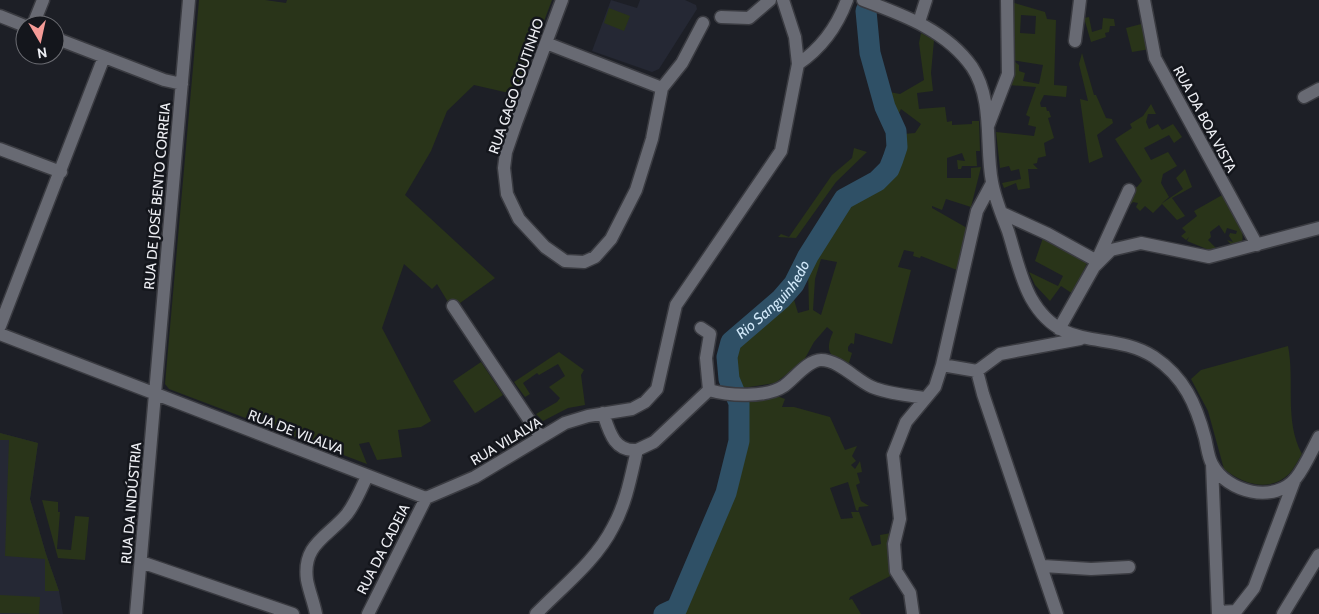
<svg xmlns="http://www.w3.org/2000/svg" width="1319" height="614" font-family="Cabin,sans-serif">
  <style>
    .built { fill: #252834 }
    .green { fill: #293419; fill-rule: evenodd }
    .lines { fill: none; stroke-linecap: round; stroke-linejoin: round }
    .river { stroke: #2f5066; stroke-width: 21 }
    .minor-casing { stroke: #3a3b41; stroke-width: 15 }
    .minor { stroke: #686a73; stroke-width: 12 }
    .labels { text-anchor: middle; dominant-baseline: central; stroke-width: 5; stroke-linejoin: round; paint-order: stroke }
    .street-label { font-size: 14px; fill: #edeef3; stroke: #14161c }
    .water-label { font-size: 15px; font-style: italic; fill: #d1e8f9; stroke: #14161c }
  </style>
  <rect width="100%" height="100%" fill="#1d1f26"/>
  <!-- built -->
  <path class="built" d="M611,0l26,8 3,-8h45l11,5 1,4 -38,60 -7,3 -60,-21z
    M0,433l38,10 -8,56 16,55 13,37 4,23h-63z"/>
  <!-- green -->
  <path class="green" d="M199,0h66l21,3 1,-3h265l-34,90 -9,3 -35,-8 -27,26 -16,40 -26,44 90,83 -35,25 -6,-3 -6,2 -11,-18 -5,5 -28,-25 -22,64 49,93 -10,6 -23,3 4,27 -25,3 -8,-18 -10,2 8,20 -198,-75 -4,-5z
    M1011,2l34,10 2,7 9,1 -2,65 13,1 -1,11 -22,-2 -4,8 1,4h5l1,4h2l2,6 -3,1 6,20 -10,5 2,13 -8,2 -1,5 -4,1 5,5h-10l2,19 -12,2 -2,-7 -12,5 -2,-5 19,-4 -2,-10 -8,2 -2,-5 -9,2 -4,-36 38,4 2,-9 -8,-2 2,-8 -4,-2 10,-28 -28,-2 2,-20 5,-3 4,3v6l6,2 -2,8 16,3 4,-19 -32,-5zM1021,15l15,1 -1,18 -15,-1z
    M609,8l21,8 -6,15 -20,-8z
    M1089,17l3,15 10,-3 1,-11 11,1 1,7h-5l-1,6 -4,1 1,4 -15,5 -7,-24z
    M1145,23l5,26 -18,3 -6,-24z
    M921,33l13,7 -3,33 2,18 -16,2 2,16 26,-2 2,15 5,-1v4l20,-1v-3h7l1,30h-4l1,15h-15l-1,3h-3l-1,-9 8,1 -3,-8 -15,5v20h24v-10l10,-1 -10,40 -25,-8 -4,11 -10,-4v2l35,20 -10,42 -36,-14 -1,2 -7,-2 1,-4 -10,-2 -6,17 13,3 -19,74 -37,-11 -1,11 -3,-1 -3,4v4l4,2 -4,13c-18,-9 -24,-14 -15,-34l-6,-5 -13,15 -11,20 -28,21 -39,6 -4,-11 -2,-20 4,-15 47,-41 13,-15 15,-28 38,-59 22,-11 25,-21 6,-15 3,-19 12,-1 6,-9 -20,-15 -5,10 -5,-7 -7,-21 16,3 24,-14 -5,-37zM821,259l16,3 -16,53 -8,-5 2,-31zM808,268l1,42 -11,3 -6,-20z
    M1082,53l12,42h2l10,23 6,1 1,4 -16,12 6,22 -14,6 -9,-64 8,2 -9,-37z
    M1151,104l5,10h-8l-2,8 3,7 9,-5 4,6 11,-6 9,13 -8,6 -5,-8 -25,13 7,12 17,-8 9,14 -14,8 -2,9 8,14 -8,7 22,-15 -7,-11 9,-9 7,18 -20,11 13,18 -8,4 -15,-16 -9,9 -8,-7 -5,5 -4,-4 2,-4 -5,-1 -2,2 -7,-1 7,-16h6l5,-6 -27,-42 17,-11 -2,-4 13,-8z
    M854,148l13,4 -31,30 -40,56 -18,-1 3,-3 8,3 43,-62 20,-17z
    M1224,194c7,14 24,37 17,50l-7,4 -7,-8 6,2 -4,-6 1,-3 6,1 1,-3 -10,-3 -2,6 -6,-9 -9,7 1,5 -3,3 9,9 -8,1 -22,-9 2,-4 -3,3 -5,-4 5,-4 -4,-4 15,-12 -3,-5z
    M1044,235l42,25 1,3 -14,31 -12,-8 -11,15 -15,-16 -6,-13 29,14 5,-10 -28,-15z
    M1288,346c7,36 -4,75 14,108 -4,6 -8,15 -13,20 -20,19 -46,10 -65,-5l-16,-58 -17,-32 10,-9z
    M559,352l25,18 -3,5 4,30 -17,3 -25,13 -7,-7 21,-12 3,-4 -11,-11 16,-11 -7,-12 -19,11 -2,-2 -14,10 7,11 -5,3 -11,-15z
    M481,362l22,33 -28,18 -22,-32z
    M774,395l11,4 -3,8h12l36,10 15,33 12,-4 -5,10 4,5 -5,4 4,4 5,-8 2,11 -5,1 3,10 -4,2 5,16 8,5 -10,1 -1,4 -2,-1 -8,-28 -18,6 11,31 12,-1 -2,-6h8l13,34 9,-2 -1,-9 11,-2 -3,27 6,14 -44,23 -1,3 3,-1 9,15h-189l7,-3c23,-53 77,-155 61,-212z
    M0,433l38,10 -8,56 16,55 13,37h-14v-32l-40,-3 4,-116h-9z
    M42,500l16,2v10h2l-3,37 14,1 4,-34 14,1 -4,43 -27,-2z
    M0,595l40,2 -1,17 -39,-1z"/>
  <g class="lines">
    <!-- river -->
    <path class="river" id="s1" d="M664,614l13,-6 49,-115 13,-52v-38l-10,-24 -2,-22 4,-15 50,-43 13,-15 14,-28 36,-57 33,-18 12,-12 4,-10 4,-12 -1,-16 -11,-24 -15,-54 -4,-42 6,-11"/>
    <defs>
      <path id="minor" d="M562,0l-46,123 -10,29 -2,16 3,26 12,25 26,28 20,14 19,1 11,-5 16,-18 25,-49 16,-51 10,-51 20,-25 21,-40
        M863,0c40,15 83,30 109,67 22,33 13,79 20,115 3,17 10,33 16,49 7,22 12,47 23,67 32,57 79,31 123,59 30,20 42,47 51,81 2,8 3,19 7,26 15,29 63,40 84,14 9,-11 16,-28 23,-41
        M1144,0l11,58 102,187
        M0,16l25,10
        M721,17l28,1 21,-18
        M919,22l7,-22
        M33,25l10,-25
        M55,38l109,42 18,4
        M1075,41l5,-41
        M546,43l116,45
        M798,64c24,-16 39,-37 49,-64
        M1304,97l15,-8
        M988,126l20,-52 -1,-74
        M0,149l61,23
        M1002,213l46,21 49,27
        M1098,258l31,-68
        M453,306l87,130
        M0,326l104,-269
        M701,328l9,6 -4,24 3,32
        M1059,329l35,-62 17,-17 30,-7 68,14 110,-29
        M0,334l426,164
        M942,365l35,-154 15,-28
        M977,371l6,23 74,220
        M709,390c20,6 57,8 75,-4 10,-7 24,-26 37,-26 18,0 35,20 51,27 16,7 36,8 53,11
        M637,450l17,-8 55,-52
        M1212,464l6,150
        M426,498l49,-21 90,-54 23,-7 44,-7 13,-7 12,-13 19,-84 105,-154 17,-87 -3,-27 -12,-37
        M141,562l152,52
        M1043,566l48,3 38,-2
        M1218,612l18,-1 18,-23 41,-109
        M136,614l53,-614
        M316,614c-2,-11 -7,-23 -9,-34 -5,-36 21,-43 40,-66 9,-12 14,-25 20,-38
        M368,614l58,-116
        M536,614c26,-27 60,-53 77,-87 13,-23 18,-51 24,-77 -23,2 -28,-19 -34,-37
        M913,614l-3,-21 -14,-22 -2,-27 6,-25 -7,-64 13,-33 29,-35 7,-22 35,6 23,-17 80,-15
        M1283,614l36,-59"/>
    </defs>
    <!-- minor casing -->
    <use href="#minor" class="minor-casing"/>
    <!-- minor -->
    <use href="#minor" class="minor"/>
  </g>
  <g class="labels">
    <!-- street labels -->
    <g class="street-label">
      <text transform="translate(516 86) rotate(-71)">RUA GAGO COUTINHO</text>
      <text transform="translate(1205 119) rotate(62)">RUA DA BOA VISTA</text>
      <text transform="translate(157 196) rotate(-85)">RUA DE JOSÉ BENTO CORREIA</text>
      <text transform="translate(296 432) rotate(21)">RUA DE VILALVA</text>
      <text transform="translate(506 441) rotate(-31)">RUA VILALVA</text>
      <text transform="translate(131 503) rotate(-85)">RUA DA INDÚSTRIA</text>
      <text transform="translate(383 549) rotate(-63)">RUA DA CADEIA</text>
    </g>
    <!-- water labels -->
    <g class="water-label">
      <text stroke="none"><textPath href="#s1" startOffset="355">Rio Sanguinhedo</textPath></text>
    </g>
  </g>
  <!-- north arrow -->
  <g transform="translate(40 40) rotate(171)"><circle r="24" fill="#14161c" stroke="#6b6c72"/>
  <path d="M0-4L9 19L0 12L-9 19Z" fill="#f59b97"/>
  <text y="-8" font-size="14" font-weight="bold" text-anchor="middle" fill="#edeef3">N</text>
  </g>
</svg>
